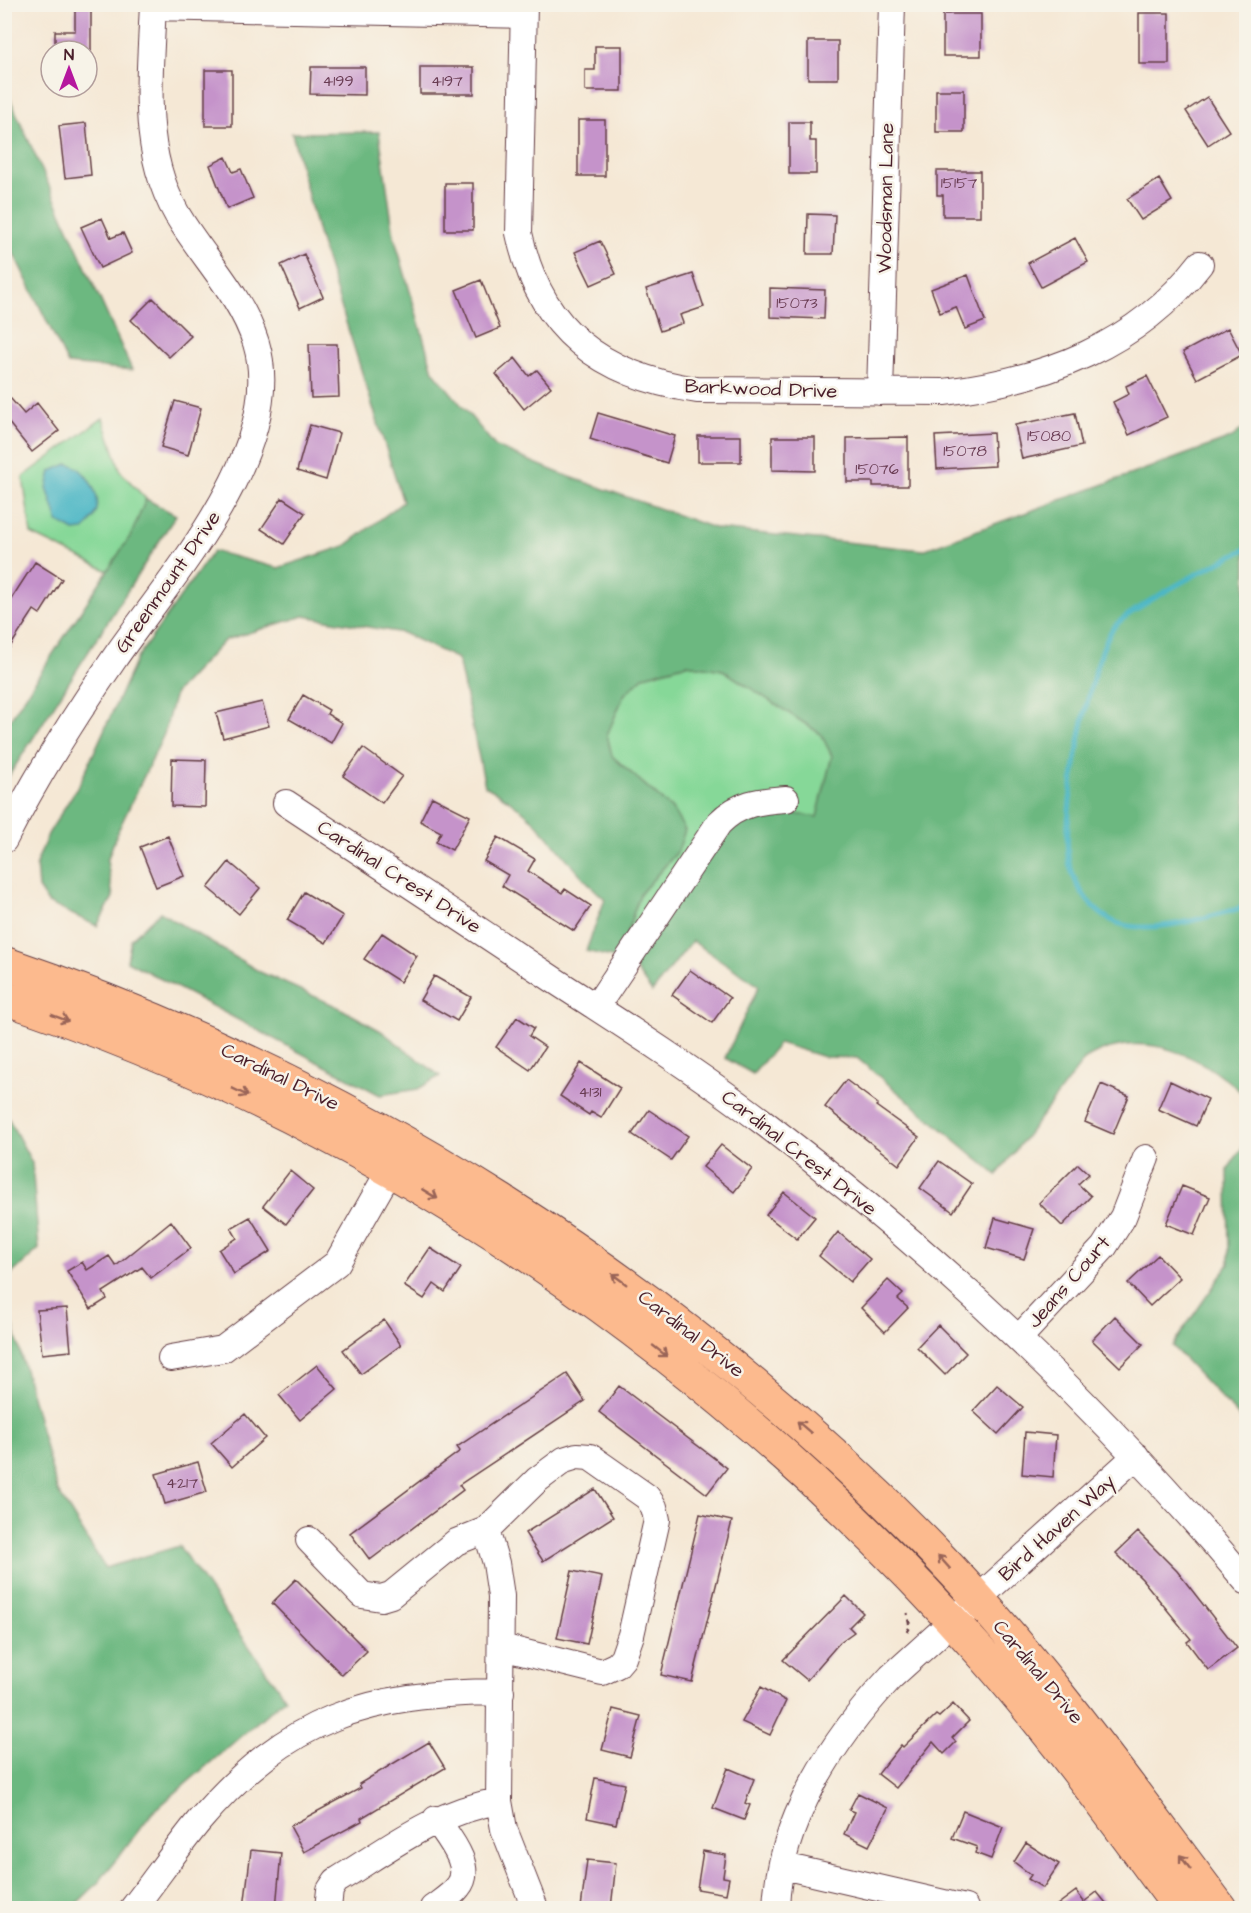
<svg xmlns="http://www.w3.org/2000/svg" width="1251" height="1913" font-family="'Architects Daughter',sans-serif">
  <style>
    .green { fill: #86d898; stroke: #687c62; stroke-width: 1.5 }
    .forest { fill: #6cb880; stroke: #5b6c56; stroke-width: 1.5 }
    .water { fill: #49b6c5; stroke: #4a6a78; stroke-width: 1.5 }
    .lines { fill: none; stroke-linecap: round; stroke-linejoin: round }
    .stream { stroke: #49b6c5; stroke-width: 5 }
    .building { fill: #c593ca }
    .minor-casing { stroke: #643d44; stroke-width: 28 }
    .major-casing { stroke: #643d44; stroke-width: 35 }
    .path { stroke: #643d44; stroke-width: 3; stroke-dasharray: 4.5 4.5; stroke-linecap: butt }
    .minor { stroke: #fff; stroke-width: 26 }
    .major { stroke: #fcba8e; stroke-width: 33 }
    .oneway { stroke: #9a6558 }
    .labels { text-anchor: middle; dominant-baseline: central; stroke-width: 5; stroke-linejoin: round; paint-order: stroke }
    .number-label { font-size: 16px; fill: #693c53 }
    .street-label { font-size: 20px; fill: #4a1f2b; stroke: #f7f3e8 }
  </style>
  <rect width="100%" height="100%" fill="#f7f3e8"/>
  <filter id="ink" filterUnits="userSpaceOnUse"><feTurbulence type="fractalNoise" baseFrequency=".0167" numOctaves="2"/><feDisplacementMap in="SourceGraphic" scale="12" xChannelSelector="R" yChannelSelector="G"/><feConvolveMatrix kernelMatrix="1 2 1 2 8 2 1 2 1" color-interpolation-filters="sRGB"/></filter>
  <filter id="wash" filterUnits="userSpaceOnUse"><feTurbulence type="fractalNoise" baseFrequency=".008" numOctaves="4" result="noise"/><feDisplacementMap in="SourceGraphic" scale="24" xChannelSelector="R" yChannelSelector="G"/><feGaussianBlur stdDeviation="1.35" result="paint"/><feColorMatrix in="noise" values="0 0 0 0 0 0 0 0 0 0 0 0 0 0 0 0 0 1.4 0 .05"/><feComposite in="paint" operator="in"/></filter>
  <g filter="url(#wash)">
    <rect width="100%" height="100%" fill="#f5e8d5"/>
    <!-- green -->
    <path class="green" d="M103,418l18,54 25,27 -14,36 -24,36 -77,-37 -8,-57z
      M687,664l36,6 98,64 11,22 -15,62 -60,-9 -124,157 -7,-30 14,-42 38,-43 -6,-42 -60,-53 -5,-21 17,-40 20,-19z"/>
    <!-- forest -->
    <path class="forest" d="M5,88l127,282 -64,-6 -63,-128z
      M379,132l15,104 39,135 63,76 63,26 158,56 206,21 308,-112 15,-12v671c-43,-42 -106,-72 -162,-37l-87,115 -140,-117 -33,-1 -45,-14 -26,31 -28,-16 34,-72 -67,-45 -40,51 -19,-26 96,-145 28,-12 60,8 15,-61 -11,-22 -98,-64 -36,-6 -43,12 -20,19 -17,40 5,21 60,53 13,21 -7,21 -38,43 -14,41 1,7 -12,16 -29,-7 19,-52c-24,-20 -41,-45 -62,-68 -16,-19 -37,-34 -58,-45l-27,-127 -55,-26 -99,-17 -79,24 -50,53 -11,41 -47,99 -10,28 6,36 -16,29 -49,-23 -10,-15 -2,-24 12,-30 32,-51 57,-125 76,-107 65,17 67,-22 58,-44 -84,-265 -27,-104z
      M146,499l30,16 -171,267v-55l126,-192z
      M160,912l100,60 78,35 43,24 59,45 -22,13 -38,6 -253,-134 4,-22z
      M4,1110l28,53 7,86 -34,31z
      M1246,1142v282l-74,-78 57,-82 -1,-95z
      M4,1291l53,199 48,78 74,-22 106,152 -133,115 -54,70 -26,25h-67z"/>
    <!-- water -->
    <path class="water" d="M67,464c16,0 34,30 30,45 -2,9 -8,15 -13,21l-10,1 -16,-9 -11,-34 4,-17z"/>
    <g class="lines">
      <!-- stream -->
      <path class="stream" d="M1246,549c-26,12 -116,59 -132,78 -24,29 -56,203 -44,239 7,24 23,47 47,57 36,13 94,-8 129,-16"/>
    </g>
    <g id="blocks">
      <!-- building -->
      <path class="building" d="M75,4h16v47h-36v-20h20z
        M1139,13h30v51h-30z
        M943,14h38v42h-38z
        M808,41h30v38h-30z
        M595,46h27v45h-37v-21h10z
        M311,67h54v28l-55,-1z
        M420,67h54v27h-54z
        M205,70h27v56h-27z
        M936,90h28v42h-28z
        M1207,97l22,34 -21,14 -22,-34z
        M578,120h27v56h-27z
        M789,122h21v19h6v33h-27z
        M86,123l5,52 -26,3 -6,-52z
        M226,157l7,15 8,-3 12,29 -26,11 -17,-44z
        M937,171h43v45h-37v-21h-6z
        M1159,179l13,22 -31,19 -14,-21z
        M445,183h28v47h-28z
        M808,214l27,1 -2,39h-26z
        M102,218l9,20 12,-5 9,20 -32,15 -19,-41z
        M1075,238l13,24 -47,25 -13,-24z
        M600,241l16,33 -25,11 -16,-33z
        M304,254l19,43 -23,11 -19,-43z
        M693,274l11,33 -24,8 3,8 -23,8 -14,-42z
        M968,275l17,46 -20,8 -9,-22 -16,6 -9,-24z
        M481,280l19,48 -24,10 -20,-48z
        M770,288l55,2 -1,29 -54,-2z
        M153,298l38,38 -22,21 -38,-37z
        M1228,328l14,27 -45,24 -14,-27z
        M309,344h28l2,53 -28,1z
        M515,358l14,18 8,-6 14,17 -27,22 -28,-35z
        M1147,376l20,41 -38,18 -16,-33 16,-8 -3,-8z
        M4,391l20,23 13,-11 22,28 -27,21 -28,-35z
        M175,401l26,7 -13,47 -27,-8z
        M598,413l77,23 -8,27 -77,-24z
        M1075,413l7,33 -60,13 -7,-34z
        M310,425l29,8 -13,47 -29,-9z
        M993,433l2,33 -58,3 -2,-33z
        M698,436h43v26h-43z
        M772,437h43v34l-43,-1z
        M908,437v49h-35v-4h-26v-44z
        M282,498l23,15 -21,31 -23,-15z
        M35,562l27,17 -22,35 -6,-4 -30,46v-46z
        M303,695l26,15 -2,4 15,9 -11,20 -42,-24z
        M262,702l7,24 -46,12 -7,-25z
        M363,748l39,28 -20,27 -39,-27z
        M172,759l34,1 -1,47 -34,-1z
        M432,797l38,19 -18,34 -16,-8 5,-10 -21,-11z
        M168,836l16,40 -28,11 -16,-40z
        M498,837l37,22 -7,12 34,22 3,-4 26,17 -17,25 -72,-45 6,-11 -24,-14z
        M229,862l31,26 -21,26 -31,-26z
        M304,892l39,24 -17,27 -39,-23z
        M382,933l35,23 -17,26 -36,-23z
        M690,970l40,28 -18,25 -40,-28z
        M434,976l37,21 -14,24 -37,-21z
        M517,1017l17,11 -5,8 16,11 -15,23 -34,-23z
        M581,1063l39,25 -19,30 -10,-6 -2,3 -29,-19z
        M846,1080l32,24 -2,2 43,31 -20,28 -74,-58z
        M1170,1081l38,18 -12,27 -38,-17z
        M1101,1084l28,12 -16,38 -28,-12z
        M649,1110l39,26 -17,24 -39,-26z
        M721,1145l31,24 -18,23 -31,-25z
        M939,1161l33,23 -19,28 -33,-24z
        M1078,1164l11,10 -11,10 13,12 -29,30 -23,-23z
        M290,1171l23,19 -27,34 -23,-18z
        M1182,1186l28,11 -16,38 -28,-11z
        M784,1192l31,25 -18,22 -31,-24z
        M250,1217l21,34 -37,23 -15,-24 18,-12 -6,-10z
        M995,1218l39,11 -10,30 -38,-11z
        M171,1221l20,27 -40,30 -9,-11 -39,25 4,7 -16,10 -24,-38 15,-9 5,8 22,-14 7,10z
        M838,1232l32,27 -20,23 -31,-26z
        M430,1248l31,20 -16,24 -11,-8 -10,15 -20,-13z
        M1158,1255l22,23 -30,28 -22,-23z
        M888,1280l15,14 -5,5 10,9 -23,24 -24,-24z
        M67,1308l4,43 -29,3 -5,-44z
        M1115,1316l28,28 -23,23 -28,-27z
        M384,1320l17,25 -40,29 -18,-24z
        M938,1325l28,28 -21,22 -28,-28z
        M317,1365l20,24 -37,31 -21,-25z
        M567,1374l18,27 -126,84 4,5 -93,70 -20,-27 110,-82 -3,-4z
        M997,1385l26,22 -25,27 -25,-23z
        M619,1386l108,82 -20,26 -108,-82z
        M245,1414l20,24 -33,29 -21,-24z
        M1025,1432l31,3 -3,42 -31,-3z
        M198,1462l9,30 -42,12 -9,-30z
        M595,1489l18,28 -70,44 -18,-28z
        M700,1514l32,7 -40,161 -31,-7z
        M1138,1532l39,39 60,77 -29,22 -21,-28 4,-3 -49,-60 -26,-26z
        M572,1571l30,6 -15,67 -30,-6z
        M296,1579l71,72 -25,24 -70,-72z
        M846,1596l17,17 -14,14 5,5 -14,10 -33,38 -24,-20z
        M761,1687l25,14 -16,34 -28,-13z
        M953,1704l16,17 -17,17 4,4 -12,12 -11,-12 -37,46 -18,-14 23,-29 2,2 33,-32 3,2z
        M613,1709l28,7 -11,41 -28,-7z
        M429,1742l16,26 -84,50 1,3 -58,31 -14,-26 71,-38 -2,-4z
        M728,1768l26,11 -9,24 5,2 -6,15 -31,-12z
        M595,1778l30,6 -9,40 -29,-6z
        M858,1793l30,15 -19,38 -25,-12 10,-22 -5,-2z
        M963,1811l40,16 -12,32 -16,-6 2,-6 -25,-9z
        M1026,1843l33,21 -16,24 -15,-9 3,-4 -17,-13z
        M251,1850l30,3 -5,55h-32z
        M703,1851l23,4 -3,22 6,1 -3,16 -29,-5z
        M587,1860l29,3 -5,45h-30z
        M1076,1891l8,11 13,-10 13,16h-57z"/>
    </g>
  </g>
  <g filter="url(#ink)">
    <use href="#blocks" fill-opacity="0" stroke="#643d44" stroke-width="1.5"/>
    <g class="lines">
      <defs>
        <path id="minor" d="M524,4l-5,229c20,97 83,143 178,157l247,2c101,-12 193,-46 256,-128
          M153,7l370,8
          M880,392l12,-388
          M286,803c91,60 181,119 271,179 70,45 140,90 206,140 178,135 340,288 483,459
          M4,840c32,-63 70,-123 110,-181 55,-80 174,-211 142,-316 -14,-45 -48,-80 -73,-119 -44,-66 -33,-145 -30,-220
          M596,1007l123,-184c20,-20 39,-22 67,-24
          M1019,1338l85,-91 19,-30 23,-59
          M171,1358l52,-9 114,-86 53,-93
          M486,1530l10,33 5,33 -2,205 5,28 31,79
          M309,1540l53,55 19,3 10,-3 65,-53 30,-12 51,-50 27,-20 13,-4 13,1 57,40 7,10 3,13 -26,115 -8,23 -6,7 -15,7 -100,-25
          M783,1866l182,42
          M133,1908c22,-28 43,-59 66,-87 89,-104 168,-128 302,-129
          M328,1908l2,-18 6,-9c55,-34 99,-69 163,-80
          M433,1908c8,-6 19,-13 25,-21 17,-20 -11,-51 -22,-68
          M776,1908c3,-87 58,-170 115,-231l245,-221"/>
        <path id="major" d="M4,963c350,119 666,319 925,583 108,111 198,238 291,362
          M4,998c380,125 716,360 980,658 70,80 133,167 196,252"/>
      </defs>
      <!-- minor casing -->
      <use href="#minor" class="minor-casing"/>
      <!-- major casing -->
      <use href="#major" class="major-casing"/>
      <!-- path -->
      <path class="path" d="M907,1632l3,-5 -3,-14"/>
      <!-- minor -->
      <use href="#minor" class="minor"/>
      <!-- major -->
      <use href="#major" class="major"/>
    </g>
    <!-- one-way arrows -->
    <defs><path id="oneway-shaft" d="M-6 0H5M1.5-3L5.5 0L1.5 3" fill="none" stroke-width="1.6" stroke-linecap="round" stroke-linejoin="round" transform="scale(1.5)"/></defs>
    <g class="oneway">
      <use href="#oneway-shaft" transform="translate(60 1018) rotate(21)"/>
      <use href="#oneway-shaft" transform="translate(240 1092) rotate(26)"/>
      <use href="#oneway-shaft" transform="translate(430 1194) rotate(31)"/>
      <use href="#oneway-shaft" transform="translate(619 1279) rotate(-144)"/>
      <use href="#oneway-shaft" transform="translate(660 1351) rotate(38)"/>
      <use href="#oneway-shaft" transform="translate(804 1427) rotate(-139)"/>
      <use href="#oneway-shaft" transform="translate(944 1562) rotate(-132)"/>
      <use href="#oneway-shaft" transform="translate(1185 1862) rotate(-127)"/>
    </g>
  </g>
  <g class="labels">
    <!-- number labels -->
    <g class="number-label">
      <text x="338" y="81">4199</text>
      <text x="447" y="81">4197</text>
      <text x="959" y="183">15157</text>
      <text x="797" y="303">15073</text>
      <text x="1049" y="436">15080</text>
      <text x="965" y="451">15078</text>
      <text x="877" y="469">15076</text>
      <text x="590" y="1092">4131</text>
      <text x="182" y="1483">4217</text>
    </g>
    <!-- street labels -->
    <g class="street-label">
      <text transform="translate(886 198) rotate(-89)">Woodsman Lane</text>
      <text transform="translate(761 389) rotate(2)">Barkwood Drive</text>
      <text transform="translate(168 582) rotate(-55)">Greenmount Drive</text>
      <text transform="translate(399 877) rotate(33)">Cardinal Crest Drive</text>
      <text transform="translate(280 1077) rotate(26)">Cardinal Drive</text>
      <text transform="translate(799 1153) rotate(38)">Cardinal Crest Drive</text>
      <text transform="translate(1069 1282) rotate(-49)">Jeans Court</text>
      <text transform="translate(691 1334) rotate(38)">Cardinal Drive</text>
      <text transform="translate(1057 1528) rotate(-42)">Bird Haven Way</text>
      <text transform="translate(1038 1672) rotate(50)">Cardinal Drive</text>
    </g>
  </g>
  <!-- margin -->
  <rect width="1251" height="1913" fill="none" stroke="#f7f3e8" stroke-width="24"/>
  <!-- north arrow -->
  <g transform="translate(69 69)"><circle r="28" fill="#f7f3e8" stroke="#b29e9c" stroke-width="1.5"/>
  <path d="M0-4.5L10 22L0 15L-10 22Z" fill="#b5179e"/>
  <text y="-9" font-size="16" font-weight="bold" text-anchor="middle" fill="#4a1f2b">N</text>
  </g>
</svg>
